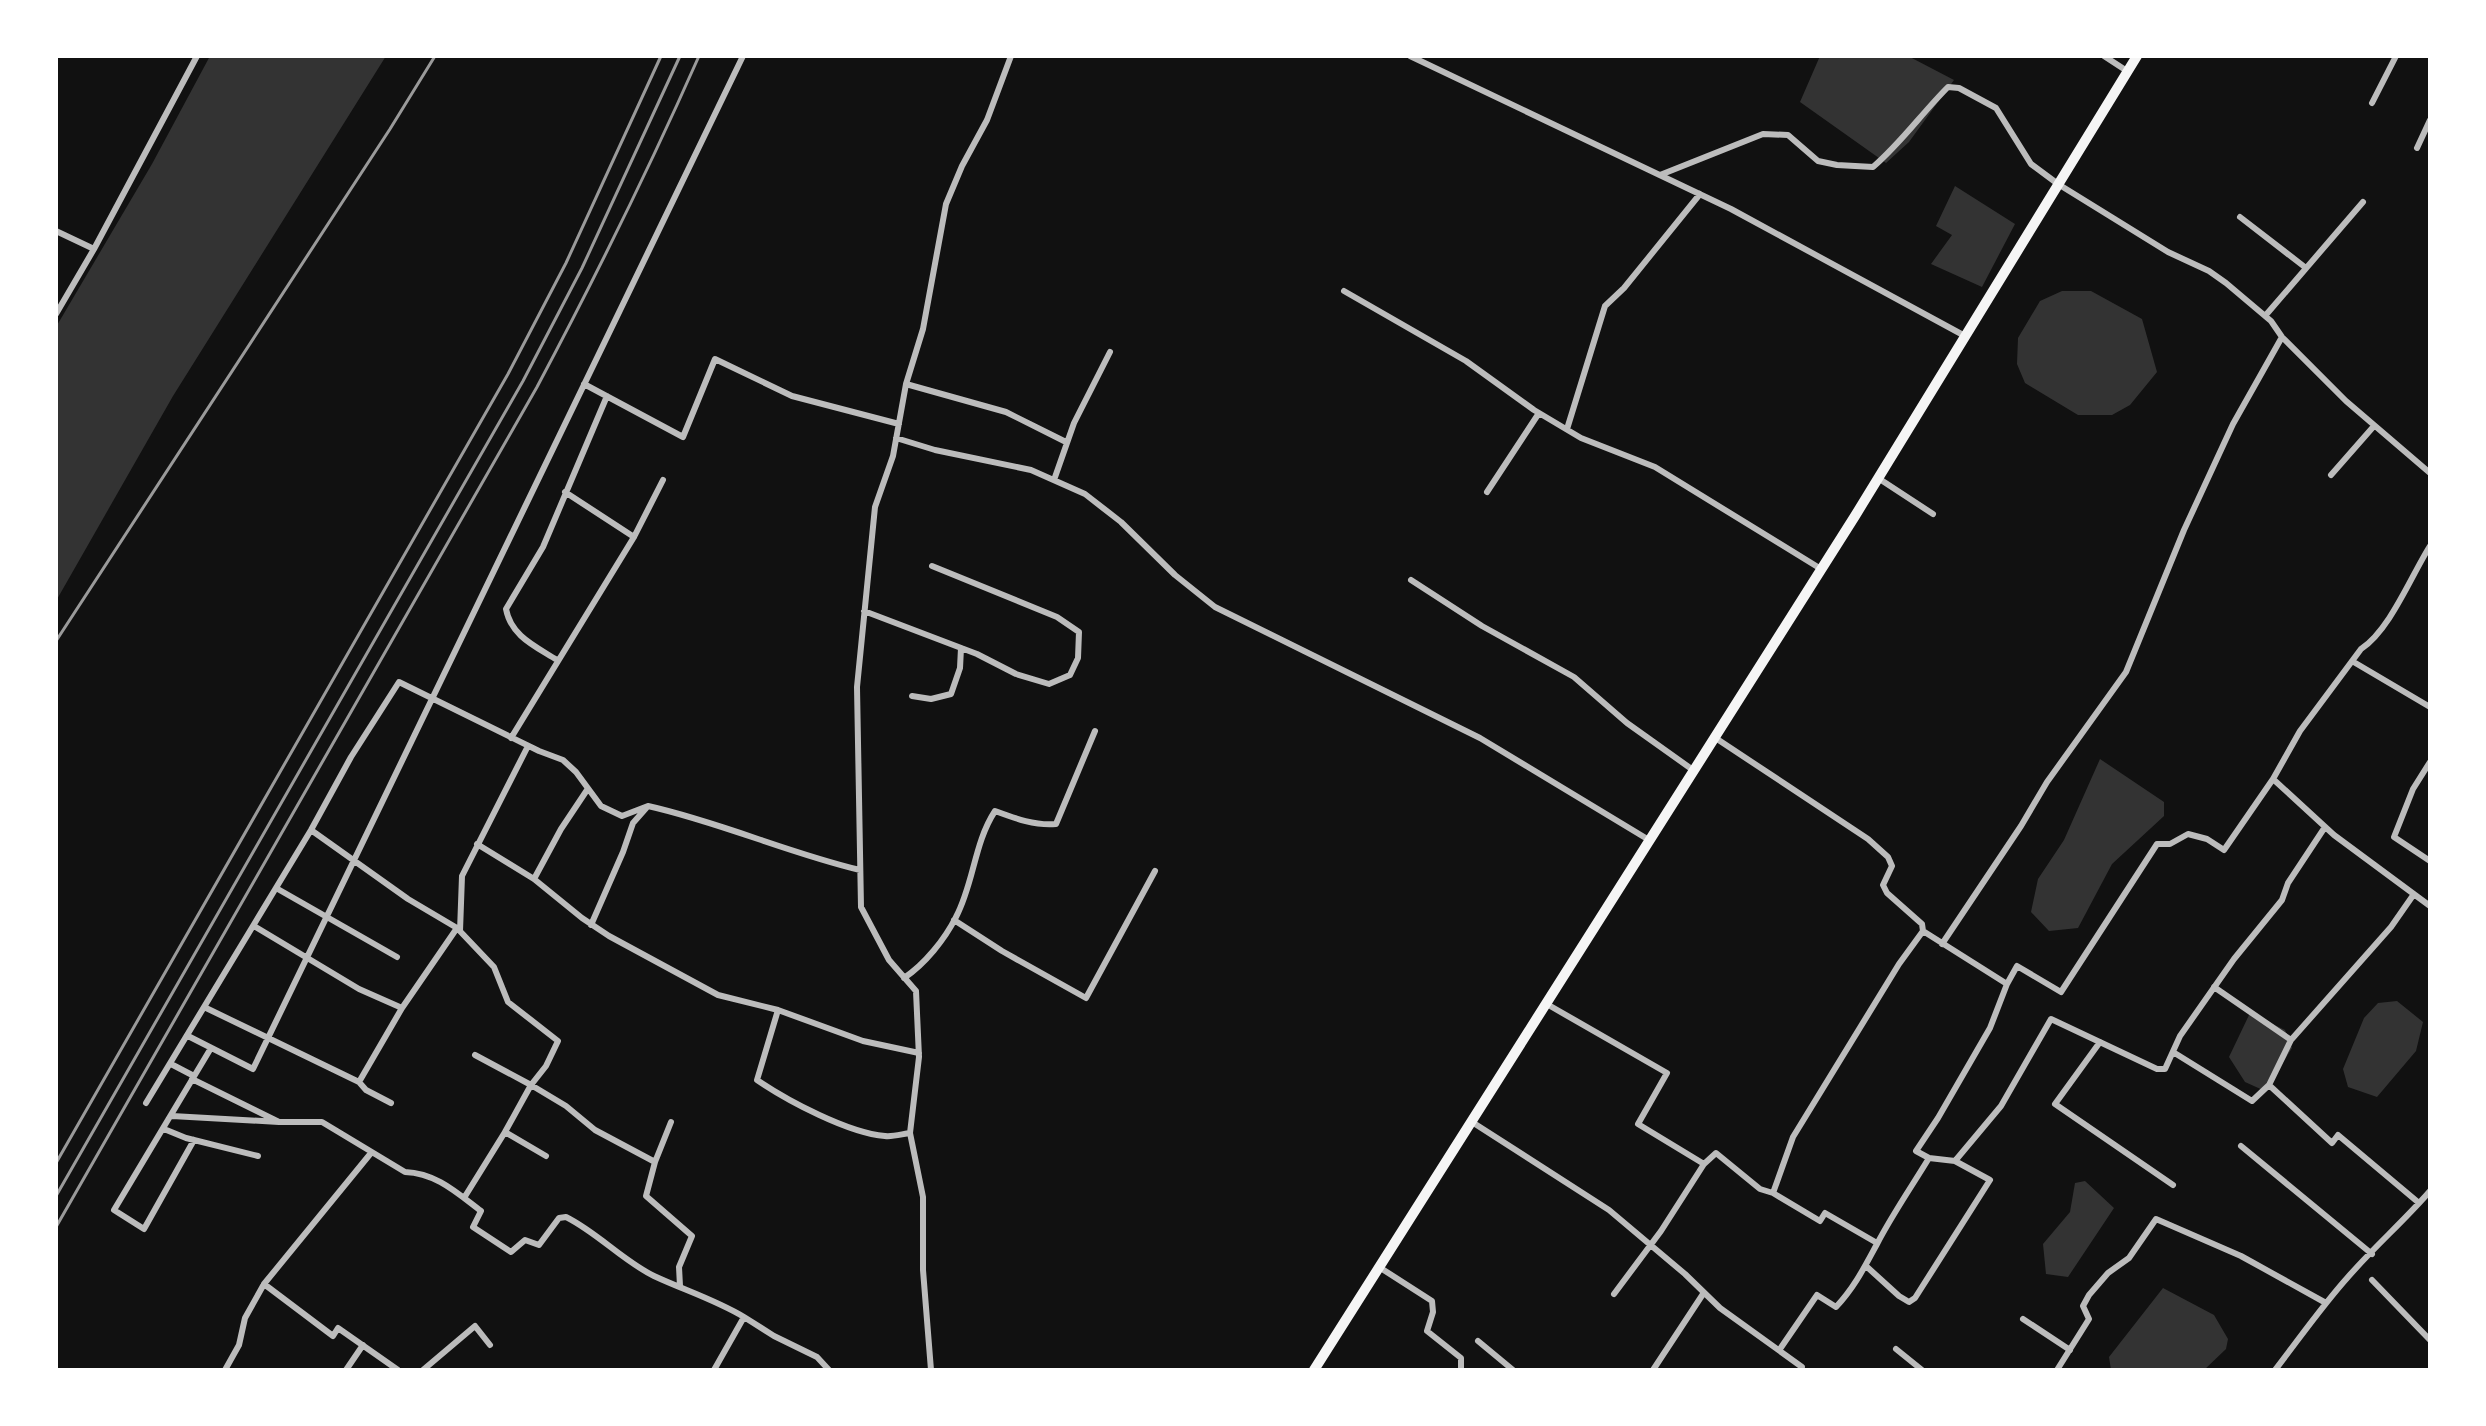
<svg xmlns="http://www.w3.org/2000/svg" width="2486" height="1426" font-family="Karla,sans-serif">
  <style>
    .water { fill: #333 }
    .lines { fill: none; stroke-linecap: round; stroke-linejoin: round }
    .minor { stroke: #bcbcbc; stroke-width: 6 }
    .primary { stroke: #f5f5f5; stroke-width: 10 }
    .rail { stroke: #9a9a9a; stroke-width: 3 }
  </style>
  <rect width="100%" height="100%" fill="#111"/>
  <!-- water -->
  <path class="water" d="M210,56h176l-213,340 -117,205v-274l96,-163z
    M1820,56h88l46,24 -45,62 -23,21 -86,-61z
    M1955,186l60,38 -33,63 -51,-23 21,-29 -16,-9z
    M2062,291h29l51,28 15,53 -27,33 -18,10h-34l-53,-32 -8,-19 1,-26 22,-37z
    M2100,759l64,43v14l-52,48 -34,64 -29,3 -18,-19 7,-33 26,-39z
    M2397,1001l26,21 -7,29 -39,46 -29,-10 -5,-18 21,-51 14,-15z
    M2250,1013l35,17 7,18 -27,43 -20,-9 -16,-25z
    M2085,1181l29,27 -46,69 -22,-3 -3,-30 27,-32 5,-29z
    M2163,1288l51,27 14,24 -2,10 -22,21h-93l-2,-13z"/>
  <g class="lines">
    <!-- minor -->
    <path class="minor" d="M1410,56l321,153 234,127
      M2104,56l23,15
      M2372,103l24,-47
      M2417,148l13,-28
      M1660,175l103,-41 25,1 30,26 19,4 36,2c28,-24 49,-54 75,-80l11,1 37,20 35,56 27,20 110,68 41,19 17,12 45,38 11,16 64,64 84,72
      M2240,217l66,51
      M56,231l38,18
      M1344,291l122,70 68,49 47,28 74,29 166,102
      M56,314l38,-65 103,-193
      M2265,316l98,-114
      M584,384l99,53 32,-78 77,37 107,28
      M906,384l100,28 60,30
      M1567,429l38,-123 19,-18 76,-94
      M896,438l39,12 96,20 54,24 36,28 54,53 40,32 265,131 169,102
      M2331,475l43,-49
      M1878,478l55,36
      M1054,480l20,-57 36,-71
      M565,492l69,45
      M1487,492l52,-79
      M2430,546c-19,30 -40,84 -69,103l-61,82 -27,48 61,56 96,71
      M1411,580l71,46 92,51 53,46 66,47
      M864,611l113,43 39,20 33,10 21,-9 8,-17 1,-26 -22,-15 -125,-51
      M557,660c-22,-14 -46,-24 -51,-51l37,-62 64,-151
      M2352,661l78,46
      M912,696l19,3 20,-5 9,-26 1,-20
      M1714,737l154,102 20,18 4,9 -9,19 4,8 35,31 1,7 84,53 10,-18 44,26 96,-148h13l18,-10 19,5 17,11 49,-71
      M511,738l123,-201 29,-57
      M2430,762l-17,27 -19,48 36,24
      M311,830l97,69 49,29 37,39 14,35 50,39 -12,25 -15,19 -56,-30
      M477,844l57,35 48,39 27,18 109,59 60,15 85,31 56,12
      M534,879l27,-50 26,-39
      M276,888l121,69
      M954,920l48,31 84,47 69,-127
      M591,925l32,-73 10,-29 15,-17c72,16 140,47 212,64
      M254,926l105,63 43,19
      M460,931l2,-55 66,-130
      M1942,944l79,-118 26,-44 79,-110 58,-142 49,-106 49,-87
      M904,978c21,-14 41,-39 52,-61 18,-34 18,-74 39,-106 19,7 40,15 61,13l39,-93
      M2214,987l77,53
      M1545,1003l122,70 -29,51 66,40
      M204,1007l155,75 7,8 25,13
      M778,1010l-21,70c31,21 91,53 128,56 8,1 17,-2 25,-3
      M188,1036l65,33 490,-1013
      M2100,1042l-45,62 118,81
      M2173,1052l79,49 17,-16 63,58 6,-8 81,68
      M171,1064l23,12
      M359,1082l43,-74 55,-80
      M2269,1085l22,-45 100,-113 23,-33
      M146,1103l165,-273 40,-73 48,-75 140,69 24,9 13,12 25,34 21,10 26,-10
      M172,1116l107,6 -87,-43
      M279,1122h43l83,50c31,1 52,21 76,39l-8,16 38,25 14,-12 14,5 20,-27 7,-1c32,16 57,44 88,59 30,14 62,24 90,41
      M1472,1122l137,88 76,64 35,34 82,59 -1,3
      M164,1129l22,9 72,18
      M505,1132l26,-47 35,21 29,24 60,32 -9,34 46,40 -13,31 1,19
      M194,1140l-50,89 -30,-19 97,-162
      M2241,1146l131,108
      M1955,1161l46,-55 50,-87 106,50h8l15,-33 54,-77 48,-59 6,-17 37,-56
      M655,1162l16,-40
      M1773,1193l20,-56 106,-173 24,-33
      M464,1198l41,-66 41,24
      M1866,1266l33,30 10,6 6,-4 75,-118 -35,-19 -26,-3 -13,-7 22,-33 52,-90 17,-44
      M1379,1267l53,34 1,11 -6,19 34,27v12
      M2372,1280l58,60
      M264,1284l107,-131
      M1614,1294l47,-63 43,-67 12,-11 44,36 13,4 47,28 5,-8 52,30
      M2023,1319l47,31
      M1478,1341l35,29
      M1780,1349l37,-54 19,12c18,-19 28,-39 41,-63 15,-29 35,-58 52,-86
      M1896,1349l26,21
      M225,1370l14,-25 6,-27 19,-34 69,52 5,-8 60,42
      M346,1370l17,-25
      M423,1370l52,-44 15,19
      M714,1370l30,-53 30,19 43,21 12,13
      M931,1370l-8,-100v-73l-13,-64 9,-76 -3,-66 -27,-31 -28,-53 -4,-220 18,-180 18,-51 13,-72 17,-55 23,-125 16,-38 25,-46 24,-64
      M1653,1370l50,-76
      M2057,1370l32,-51 -6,-13 6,-11 19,-22 21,-15 27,-39 85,37 85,47
      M2275,1370c24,-31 47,-64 73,-93 26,-30 56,-56 82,-86"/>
    <!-- primary -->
    <path class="primary" d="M1314,1370l541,-854 282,-460"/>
    <!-- rail -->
    <path class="rail" d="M56,641l334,-512 45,-73
      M56,1163l452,-789 58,-111 95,-207
      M56,1196l467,-815 59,-113 98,-212
      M56,1227l481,-840c58,-109 112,-218 162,-331"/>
  </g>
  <!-- border -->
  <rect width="2486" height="1426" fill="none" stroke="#ffffff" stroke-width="116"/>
</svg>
